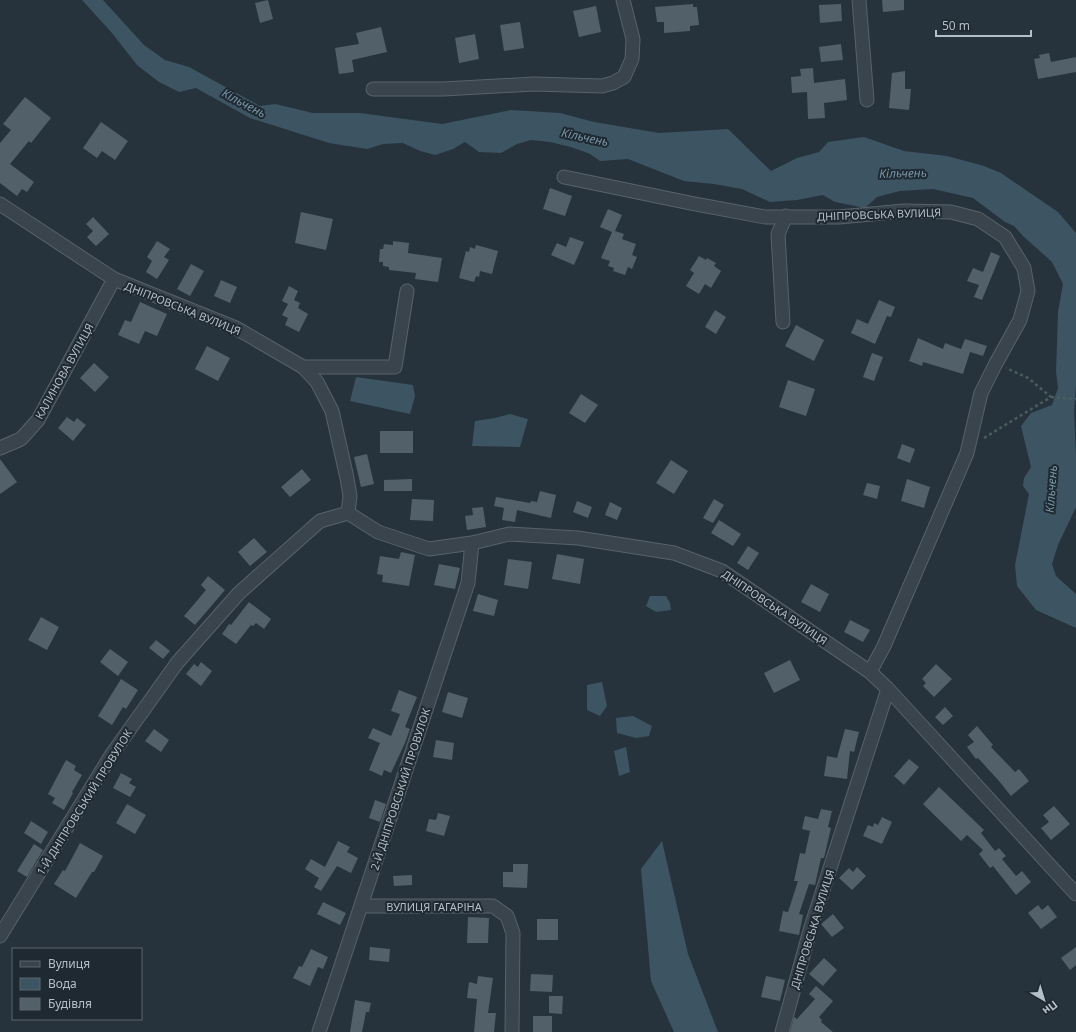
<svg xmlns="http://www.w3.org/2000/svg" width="1076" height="1032" font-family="'Noto Sans',sans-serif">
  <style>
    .water { fill: #3d5463 }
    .building { fill: #516069 }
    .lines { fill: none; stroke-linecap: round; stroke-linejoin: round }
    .minor-casing { stroke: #58626a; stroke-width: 15 }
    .path { stroke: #4a5d5c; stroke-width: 2.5; stroke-dasharray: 3 3; stroke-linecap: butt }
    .minor { stroke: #3a444c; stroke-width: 13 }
    .labels { text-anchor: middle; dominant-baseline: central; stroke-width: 4; stroke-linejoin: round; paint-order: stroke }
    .street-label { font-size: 11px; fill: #b5bfc7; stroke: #1f2931 }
    .water-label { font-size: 12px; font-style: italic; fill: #7895a8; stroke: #1f2931 }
  </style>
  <rect width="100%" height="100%" fill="#26333c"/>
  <!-- water -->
  <path class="water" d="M82,0h21l41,45 21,15 24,7 71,39 15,-2 38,9h47l82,11 69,-14 49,3 34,9 65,11 69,-4 43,42 26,-13 22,-6 9,-10 36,-5 40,14 43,5 37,10 17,7 57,39 18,21v151l-2,27 2,46v50l-18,38 -6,19 4,12 20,18v34l-40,-18 -19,-24 -2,-21 14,-71 -6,-8 1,-8 7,-11 -10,-41 10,-13 21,-8 6,-17 -2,-16 1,-29 1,-31 5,-28 -11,-22 -29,-26 -9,-10 -9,-4 -32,-24 -40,-9 -33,2 -23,6 -12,11 -30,-6 -12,-7 -26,5 -27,2 -28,-13 -28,-5 -30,-3 -56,-22 -28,2 -10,-7 -19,-7 -21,-5 -19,-2 -14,4 -16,9 -22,-1 -14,-10 -12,7 -18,6 -15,-4 -17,-8 -20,1 -16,5 -38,-6 -79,-25 -54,-30 -17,4 -20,-10 -22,-17 -25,-32z
    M356,377l57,8 2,11 -5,18 -60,-13z
    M510,414l18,5 -8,28 -48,-1 3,-25 20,-3z
    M650,596h16l4,7 1,7 -15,2 -10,-6z
    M602,682l5,24 -7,10 -13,-6v-25z
    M633,716l19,10 -3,10 -13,2 -19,-5 -1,-15z
    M626,747l4,25 -11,4 -5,-25z
    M662,841l26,113 30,78h-44l-23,-51 -10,-112z"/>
  <!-- building -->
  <path class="building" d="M268,0l5,19 -13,4 -5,-20z
    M882,0h22v10l-21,2z
    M693,4v3h4l2,18 -9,1v5l-26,2v-11h-7l-2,-15z
    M841,4l1,17 -22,2 -1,-18z
    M596,6l5,26 -22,5 -6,-26z
    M520,22l4,26 -20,3 -4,-26z
    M381,27l6,25 -35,8 2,12 -15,2 -4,-26 24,-4 -3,-11z
    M475,34l4,25 -20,4 -4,-25z
    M841,44l2,16 -22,2 -2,-15z
    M1049,53l2,9 25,-5v15l-38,7 -4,-20 6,-1 -1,-3z
    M813,68l1,15 31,-4 2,21 -23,3 1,15 -17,1 -1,-27 -15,1 -1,-16 10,-1 -1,-7z
    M905,71v18h6l-2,21 -20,-2 3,-35z
    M25,97l26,21 -20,25 -2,-2 -19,23 24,18 -7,10 -5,-3 -5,7 -17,-13v-40l11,-13 -8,-6z
    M101,122l27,19 -13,19 -13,-9 -5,7 -14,-10z
    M550,188l22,8 -7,20 -22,-7z
    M608,209l14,6 -7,16 9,3 -2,5 14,5 -4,11 5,2 -5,12 -4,-2 -3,8 -12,-4 1,-3 -6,-2 2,-5 -9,-3 11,-26 -12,-5z
    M301,212l32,7 -7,31 -31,-7z
    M93,217l16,17 -13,12 -9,-9 6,-6 -7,-7z
    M570,237l14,5 -10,23 -23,-10 6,-12 9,4z
    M157,241l13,8 -6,8 5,3 -12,19 -11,-7 6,-11 -5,-4z
    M393,241l16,2 -1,10 34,5 -4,24 -23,-3 1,-6 -27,-3v-3l-6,-1v-4h-4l1,-13h3l1,-5 9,1z
    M476,245l22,6 -6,23 -12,-3 -1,6 -3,-1 -2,6 -15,-4 7,-27 3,1 1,-5 5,2z
    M991,252l9,4 -18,44 -8,-3 5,-12 -12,-4 6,-13 10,4z
    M699,256l7,4 1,-2 9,5 -2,3 7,5 -10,17 -6,-4 -6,10 -13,-8 8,-13 -4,-3z
    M191,264l13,7 -14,25 -13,-7z
    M221,280l16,7 -7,16 -16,-7z
    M289,286l9,5 -4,9 6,3 -2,5 10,6 -9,18 -14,-7 3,-7 -6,-3 6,-11 -6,-3z
    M879,300l16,7 -4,10 -4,-1 -12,28 -24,-11 6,-14 11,5z
    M140,302l27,12 -10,22 -12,-5 -6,13 -21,-9 7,-15 6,2z
    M715,310l11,7 -10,17 -11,-7z
    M796,325l28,15 -10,21 -29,-15z
    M918,338l25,11 2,-6 16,6 4,-10 22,7 -4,10 -13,-4 -7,22 -40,-12 -1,4 -13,-5z
    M207,346l23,12 -12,23 -23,-12z
    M872,353l11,4 -9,24 -11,-4z
    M94,363l15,14 -14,15 -15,-14z
    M788,380l27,9 -9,27 -27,-9z
    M581,394l17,11 -13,18 -16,-10z
    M67,417l7,5 3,-4 9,7 -13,16 -15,-13z
    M380,431h33v22h-33z
    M902,444l13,5 -5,14 -13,-5z
    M367,454l7,30 -13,3 -7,-30z
    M0,459l17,23 -17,12z
    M671,460l17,11 -14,23 -18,-11z
    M302,469l9,11 -21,17 -9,-10z
    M412,479v12h-28v-11z
    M907,479l23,8 -6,21 -23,-7z
    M867,483l13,3 -3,13 -14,-4z
    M540,491l16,4 -5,23 -34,-8 -2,12 -13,-2 2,-12 -10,-2 2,-9 34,6 1,-2 6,1z
    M412,499l22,1 -1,21 -23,-1z
    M714,499l10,6 -11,18 -10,-5z
    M577,501l15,6 -4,11 -15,-6z
    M610,502l12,6 -5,12 -12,-5z
    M483,507l3,20 -19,3 -2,-14 8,-1 -1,-7z
    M719,520l22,14 -8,12 -22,-13z
    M254,538l13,14 -17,14 -12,-14z
    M748,546l11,7 -11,17 -11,-7z
    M401,552l14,3 -6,31 -27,-4 1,-7 -6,-1 3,-18 19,3z
    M557,554l27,5 -4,25 -28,-5z
    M508,559l24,3 -4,27 -24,-4z
    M439,564l21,4 -5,21 -21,-4z
    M208,576l17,14 -30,35 -11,-9 22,-26 -5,-5z
    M811,584l18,10 -9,18 -19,-10z
    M478,594l20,6 -4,16 -21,-5z
    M249,602l22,17 -7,10 -8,-6 -3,3 -2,-1 -15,19 -14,-10 7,-10 2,1z
    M41,617l18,10 -12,23 -19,-10z
    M850,620l20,10 -7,12 -19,-10z
    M156,640l14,11 -7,8 -14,-11z
    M110,649l18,13 -10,14 -18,-14z
    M790,660l10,20 -26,13 -10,-20z
    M201,662l11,9 -11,15 -15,-12 8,-10 4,3z
    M936,664l16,15 -18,18 -11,-11 3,-3 -4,-4z
    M121,679l17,11 -12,19 -3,-2 -11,18 -14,-9z
    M399,690l18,7 -12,30 5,2 -5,14 -14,30 -7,-3 -2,6 -13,-6 11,-27 -12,-5 5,-10 18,8 9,-22 -9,-3z
    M448,692l20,6 -6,20 -20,-6z
    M945,707l8,9 -10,9 -8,-8z
    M977,726l16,19 -2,2 24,25 4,-3 10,12 -18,15 -12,-15 -21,-23 -2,1 -9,-12 7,-5 -6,-7z
    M154,729l15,11 -8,12 -16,-11z
    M845,729l14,3 -5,20 -4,-1 -3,28 -23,-3 3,-20 10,2z
    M436,740l18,3 -2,17 -19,-3z
    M909,759l10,8 -15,18 -10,-9z
    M66,760l10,6 -2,4 8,5 -10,17 1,1 -9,17 -12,-7 3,-5 -7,-4z
    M121,773l11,6 -3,4 7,4 -6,10 -17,-9z
    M939,787l45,43 -3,3 14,18 4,-3 7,8 -4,3 14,17 6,-5 9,11 -15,13 -23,-29 -3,2 -11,-14 4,-4 -16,-15 -6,6 -38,-37z
    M375,800l11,4 -6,18 -11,-4z
    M127,804l19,11 -11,19 -19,-11z
    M1054,806l16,18 -19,16 -10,-12 8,-6 -6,-7z
    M821,809l11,2 -4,16 3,1 -7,30h-3l-6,27 -6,-1 -10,30 4,1 -4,20 -20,-4 4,-20 5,1 10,-31h-4l6,-28 5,1 5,-23 -8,-2 3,-13 13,3z
    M438,813l12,3 -6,20 -18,-5 3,-12 7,1z
    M882,817l10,5 -10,22 -19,-8 5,-11 5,2 1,-4 4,2z
    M31,821l17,11 -7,12 -17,-11z
    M338,841l12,6 -3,5 11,6 -7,15 -14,-7 -16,25 -7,-4 5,-9 -14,-9 6,-10 14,8z
    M80,843l23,13 -9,16h-2l-16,26 -22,-14 9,-14 2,1z
    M34,844l9,6 -16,27 -10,-6z
    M513,864h15l-1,24 -24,-1v-15h10z
    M857,867l9,9 -14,14 -13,-12 10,-10 4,4z
    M412,875v10l-18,1 -1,-10z
    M323,902l23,11 -6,12 -23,-11z
    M1038,905l4,5 6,-5 9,12 -16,12 -13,-16z
    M833,914l11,14 -12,9 -11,-13z
    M468,917l21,1 -1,25h-21z
    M537,919h21v21h-21z
    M370,947l20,2 -1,13 -20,-2z
    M1076,947v18l-6,5 -9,-12z
    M311,949l17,8 -5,12 -5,-2 -8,19 -17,-8 6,-12 3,1z
    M824,958l13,12 -14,16 -14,-12z
    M531,974l22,1 -1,17 -22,-1z
    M478,976l15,2 -5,35h8l-2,19h-20l3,-33 -10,-1 2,-16 8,2z
    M766,976l19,4 -5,21 -19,-4z
    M816,986l17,15 -14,16 3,3 -1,2 12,10h-43l4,-15 3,2 18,-20 -6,-5z
    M549,996h14l-1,18 -13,-1z
    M355,1000l16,3 -2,9h-3l-4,20h-12z
    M533,1016h19v16h-19z"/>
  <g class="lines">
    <defs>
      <path id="minor" d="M859,0l8,100
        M373,89h70l91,-5 68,2 11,-3 11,-6 8,-18 1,-20 -10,-39
        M564,177l126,26 75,14h74l65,-6 47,1 27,7 27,18 19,31 4,23 -8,29 -25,45 -14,28 -14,60 -83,193 -14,26
        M0,204l114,75 122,49 67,39 14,15 15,29 15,67 3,18 -2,17
        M783,322l-5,-88 8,-18
        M303,367h92l12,-76
        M0,448l21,-9 17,-19 76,-141
        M348,513l30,19 51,17 43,-6 37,-9 69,4 96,15 48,18 148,101 18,17 188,205
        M361,906h132l14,10 6,17 -1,99
        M0,936l112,-182 65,-91 62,-70 81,-72 28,-8
        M319,1032l149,-449 4,-40
        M782,1032l29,-105 77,-238"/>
    </defs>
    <!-- minor casing -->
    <use href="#minor" class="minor-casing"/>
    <!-- path -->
    <path class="path" d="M1051,397l25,2
      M984,438l67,-41 -23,-19 -22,-10"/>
    <!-- minor -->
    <use href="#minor" class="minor"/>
  </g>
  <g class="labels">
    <!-- street labels -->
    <g class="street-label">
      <text transform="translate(879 214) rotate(-2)">ДНІПРОВСЬКА ВУЛИЦЯ</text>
      <text transform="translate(183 308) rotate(22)">ДНІПРОВСЬКА ВУЛИЦЯ</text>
      <text transform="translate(64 371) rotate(-61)">КАЛИНОВА ВУЛИЦЯ</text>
      <text transform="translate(775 607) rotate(34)">ДНІПРОВСЬКА ВУЛИЦЯ</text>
      <text transform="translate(400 789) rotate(-72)">2-Й ДНІПРОВСЬКИЙ ПРОВУЛОК</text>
      <text transform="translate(84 802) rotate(-58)">1-Й ДНІПРОВСЬКИЙ ПРОВУЛОК</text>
      <text x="434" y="906">ВУЛИЦЯ ГАГАРІНА</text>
      <text transform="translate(812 929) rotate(-73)">ДНІПРОВСЬКА ВУЛИЦЯ</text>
    </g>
    <!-- water labels -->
    <g class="water-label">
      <text transform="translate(244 103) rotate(28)">Кільчень</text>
      <text transform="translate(585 137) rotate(12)">Кільчень</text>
      <text transform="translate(903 173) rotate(-1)">Кільчень</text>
      <text transform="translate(1051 489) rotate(-86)">Кільчень</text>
    </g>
  </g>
  <!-- legend -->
  <rect x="12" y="948" width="130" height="72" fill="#1f2931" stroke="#5b656d"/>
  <rect x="20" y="961" width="20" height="6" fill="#3a444c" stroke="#5b656d"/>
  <text x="48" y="968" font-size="12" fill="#b5bfc7">Вулиця</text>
  <rect x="20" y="978" width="20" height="12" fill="#3d5463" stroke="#5b656d"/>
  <text x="48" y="988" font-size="12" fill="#b5bfc7">Вода</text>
  <rect x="20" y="998" width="20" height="12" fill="#516069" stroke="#5b656d"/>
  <text x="48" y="1008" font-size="12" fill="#b5bfc7">Будівля</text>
  <!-- north arrow -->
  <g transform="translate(1044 1000) rotate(142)" stroke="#1f2931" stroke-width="3" paint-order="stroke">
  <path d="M0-3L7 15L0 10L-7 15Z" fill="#b5bfc7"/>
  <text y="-6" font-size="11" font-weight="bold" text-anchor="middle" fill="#b5bfc7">Пн</text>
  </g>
  <!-- scale -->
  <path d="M936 30v6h95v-6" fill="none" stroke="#b5bfc7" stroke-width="2"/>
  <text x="942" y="30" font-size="12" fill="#b5bfc7" stroke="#1f2931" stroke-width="3" paint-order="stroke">50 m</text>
</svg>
